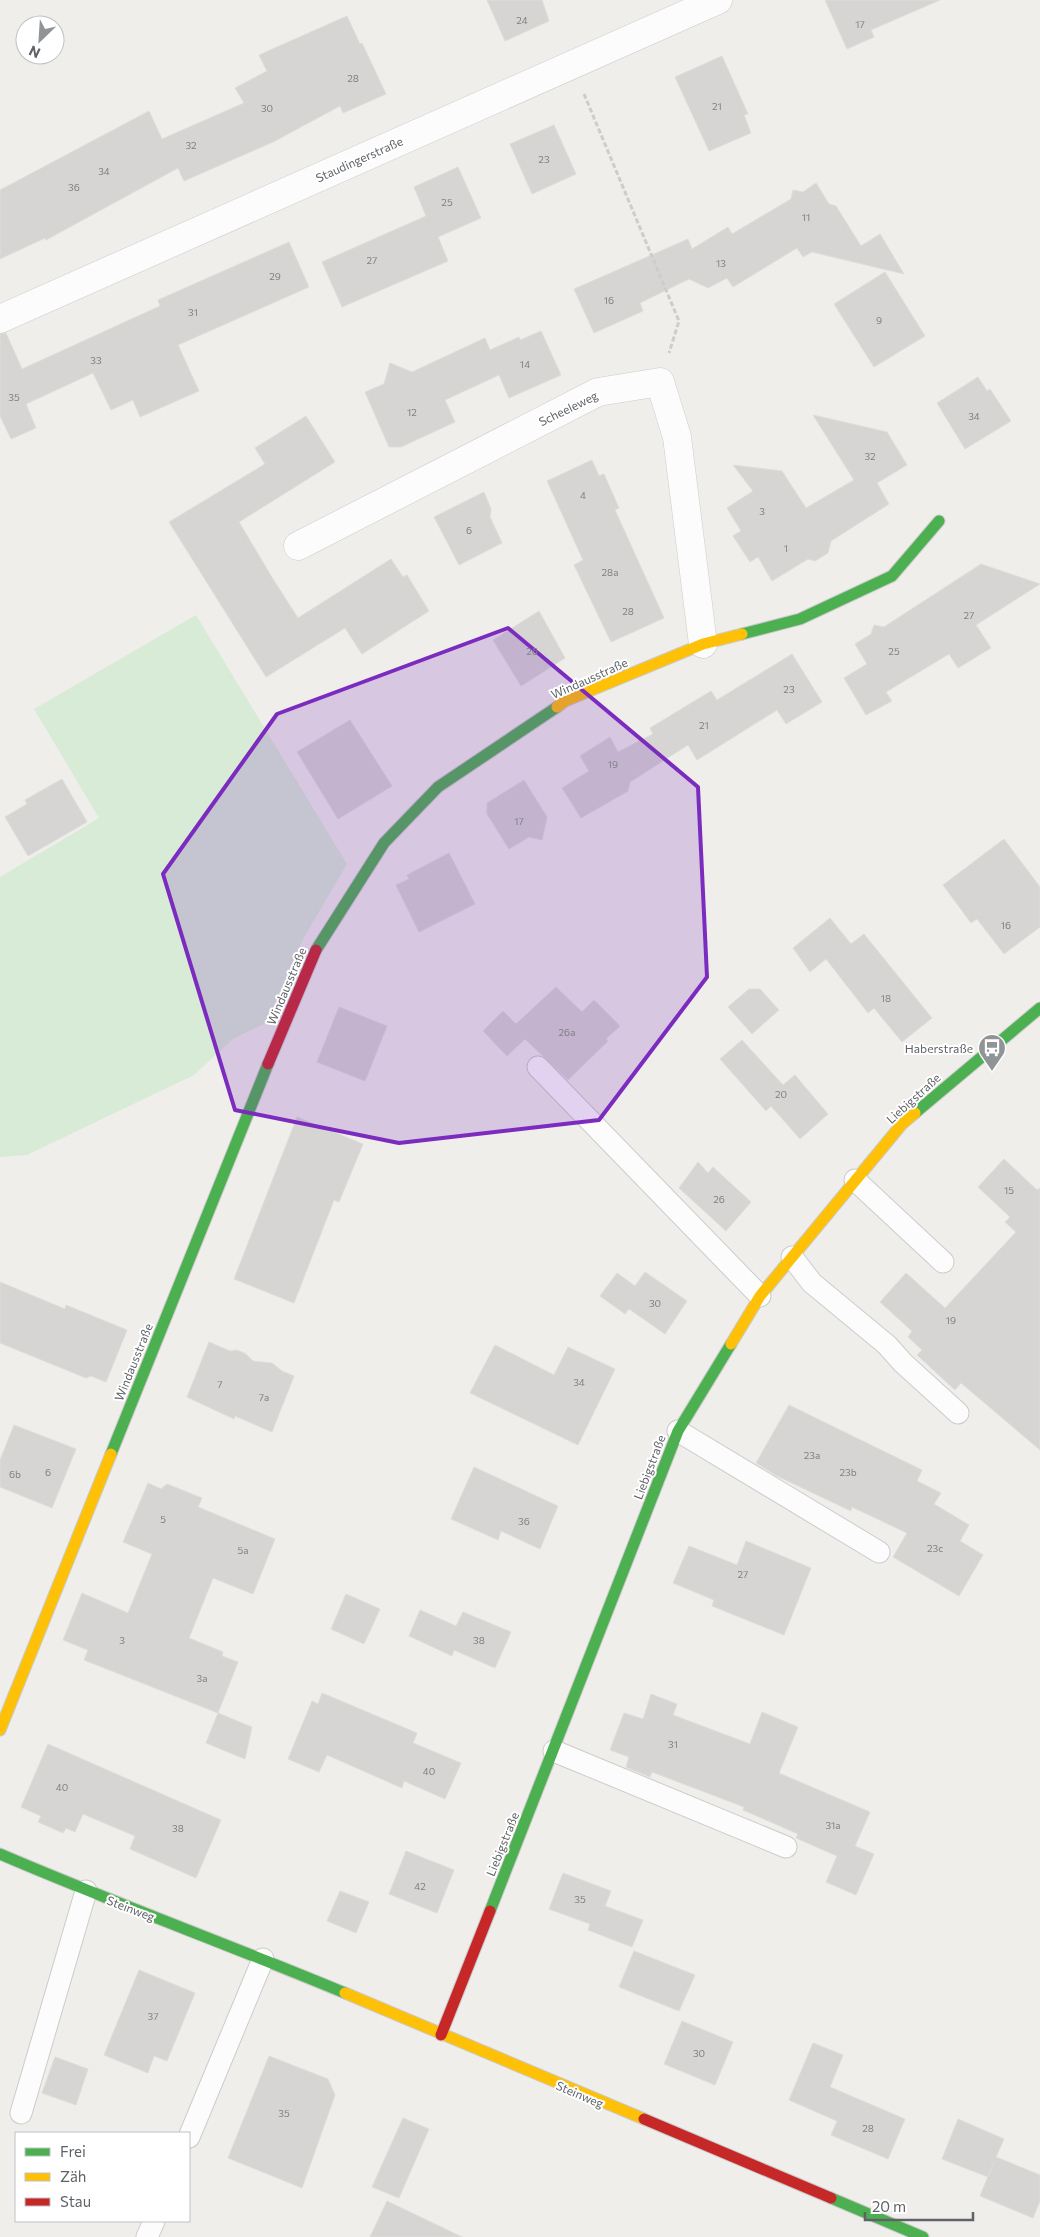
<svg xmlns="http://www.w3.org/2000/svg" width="1040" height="2237" font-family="Commissioner,sans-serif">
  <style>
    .green { fill: #d8ebd6 }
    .building { fill: #d6d5d3; stroke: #deddd9 }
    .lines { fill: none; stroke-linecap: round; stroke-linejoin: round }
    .lane-casing { stroke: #cbcccc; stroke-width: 23 }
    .street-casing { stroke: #cbcccc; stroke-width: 29 }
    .fast-casing { stroke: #cacacb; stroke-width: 13 }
    .slow-casing { stroke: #cacacb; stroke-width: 13 }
    .jam-casing { stroke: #cacacb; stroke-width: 13 }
    .path { stroke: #cacfcc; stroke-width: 3; stroke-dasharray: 5 2.5; stroke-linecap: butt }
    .lane { stroke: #fdfcfc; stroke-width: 21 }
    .street { stroke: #fdfcfc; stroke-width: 28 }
    .fast { stroke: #4caf50; stroke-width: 11 }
    .slow { stroke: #ffc107; stroke-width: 11 }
    .jam { stroke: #c62828; stroke-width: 11 }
    .marked { fill: #7b2cbf; fill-opacity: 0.2; stroke: #7b2cbf; stroke-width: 4; stroke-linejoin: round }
    .labels { text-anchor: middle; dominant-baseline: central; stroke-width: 4; stroke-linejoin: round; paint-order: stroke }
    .number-label { font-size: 10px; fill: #7e8184 }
    .street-label { font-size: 12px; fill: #5f6368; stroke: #fff }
    .poi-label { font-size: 12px; fill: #5f6368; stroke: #fff; text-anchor: end }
  </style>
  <rect width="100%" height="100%" fill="#efeeea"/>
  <!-- green -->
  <path class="green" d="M196,615l151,249 -45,77 -36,82 -33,16 -39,36 -167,80 -27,2v-280l99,-59 -65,-109z"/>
  <!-- building -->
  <path class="building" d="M487,0h55l7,21 -44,20z
    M825,0h115l-69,30 3,7 -27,12z
    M347,16l13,28 2,-1 24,51 -43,19 -3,-7 -67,36 -89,39 -6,-13 -132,72 -1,-2 -45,21v-69l149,-79 13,28 82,-36 -9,-15 32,-17 -8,-16z
    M722,56l26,58 -4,1 7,18 -42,18 -34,-74z
    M554,125l22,49 -44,20 -22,-50z
    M458,167l23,51 -43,19 10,24 -106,46 -20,-45 104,-46 -12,-29z
    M816,183l13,21 7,2 25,40 19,-12 24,40 -92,-22 -9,5 -6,-9 -64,39 -6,-9 -19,10 -19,-9 -49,24 3,8 -49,22 -20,-44 114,-50 4,10 36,-22 4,7 59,-35 2,-9 10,2z
    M289,242l20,45 -131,58 21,46 -59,26 -7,-17 -22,10 -18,-37 -67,31 10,24 -25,11 -11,-23v-82l6,-1 16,36 138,-63 -2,-6z
    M885,272l40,64 -51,31 -40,-63z
    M541,331l20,44 -52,23 -10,-23 -54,25 10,22 -54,25h-12l-24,-55 19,-8 6,-21 22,9 73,-34 5,12 29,-13 1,3z
    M978,377l9,14 3,-2 21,32 -46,28 -28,-46z
    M813,415l74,17 20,33 -30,18 12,21 -58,37 -3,12 -13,8 -7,-2 -36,22 -14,-24 -8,5 -17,-26 8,-5 -14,-23 26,-17 -20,-26 49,6 24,37 48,-28z
    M306,416l29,46 -96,60 34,57 25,39 93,-59 12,18 4,-2 22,36 -67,43 -17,-26 -79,49 -97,-155 96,-58 -10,-16z
    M592,460l7,16 5,-2 15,34 -4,2 49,108 -53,24 -37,-77 9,-5 -36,-79z
    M484,492l7,17 -1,8 12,26 -43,22 -25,-48z
    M981,564l59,20 -64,41 15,23 -33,20 -9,-14 -63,38 6,9 -26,14 -22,-37 23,-14 -12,-20 16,-10 3,-9 10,2z
    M539,611l26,47 -44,28 -28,-46z
    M792,654l30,48 -36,22 -9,-14 -80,50 -9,-15 -58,37 -2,9 -47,27 -19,-30 27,-17 -9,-15 30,-19 8,15 35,-18 -3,-6 61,-37 6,9z
    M350,720l42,66 -54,33 -41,-67z
    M62,779l25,43 -59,34 -23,-39 22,-13 -2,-4z
    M524,780l23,37 -5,23 -13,-3 -20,12 -22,-35v-11z
    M1004,839l36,48v40l-36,27 -27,-35 -6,4 -28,-38z
    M449,853l26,51 -56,28 -23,-47 13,-6 -2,-4z
    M830,918l21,26 13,-10 68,84 -30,24 -28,-34 -6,5 -42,-54 -16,13 -17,-24z
    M556,987l26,25 12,-12 26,26 -14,13 2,2 -40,39 -43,-41 -18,17 -24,-25 20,-20 13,13z
    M749,989h11l19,21 -27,24 -24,-27z
    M339,1007l48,19 -22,55 -48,-19z
    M742,1040l41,45 12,-10 33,39 -28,25 -29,-33 -5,5 -46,-52z
    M297,1117l66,27 -24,58 -5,-2 -40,103 -60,-24z
    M1004,1159l33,31 3,-2v262l-79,-67 -6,7 -38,-35 5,-5 -14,-13 4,-6 -32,-29 26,-29 39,35 71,-76 -11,-10 5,-5 -32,-30z
    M698,1162l10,11 5,-6 38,35 -25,29 -47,-43z
    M645,1272l42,29 -22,33 -36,-25 -4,5 -25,-18 17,-23 18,13z
    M0,1282l65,27 1,-4 61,25 -21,52 -15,-6 -5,2 -86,-35z
    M209,1342l21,9 7,-1 9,4 7,7 19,2 10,8 12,5 -22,56 -37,-16 -1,3 -47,-22z
    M495,1345l59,30 14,-28 47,22 -37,76 -108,-52z
    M789,1405l133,65 -5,11 24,12 -7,11 35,21 -9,16 23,14 -24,41 -66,-39 14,-24 -55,-26 -1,4 -76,-36 -19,-12z
    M14,1425l62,24 -24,59 -52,-21v-27z
    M474,1467l84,39 -18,43 -39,-18 -3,9 -47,-21z
    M148,1483l13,6 6,-5 35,14 -4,9 77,32 -22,55 -40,-16 -24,60 34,14 -1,4 16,6 -20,51 -134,-53 4,-10 -25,-10 19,-47 46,20 24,-59 -29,-12z
    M746,1541l65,27 -27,67 -72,-29 2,-6 -41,-17 16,-37 48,19z
    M346,1594l34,15 -16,35 -33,-15z
    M420,1610l36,16 7,-14 48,20 -16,36 -41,-18 -2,6 -43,-20z
    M322,1693l95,40 -4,10 48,20 -16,36 -41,-18 -2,7 -75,-33 -8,17 -31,-13 24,-58 6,3z
    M651,1694l26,10 -4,11 77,29 12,-32 36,15 -19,46 91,39 -15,34 19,8 -18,41 -30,-13 11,-26 -41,-18 2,-4 -55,-24 1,-3 -92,-35 -2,5 -24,-10 3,-10 -19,-7 14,-37 19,6z
    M218,1713l34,14 -7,32 -39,-16z
    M48,1744l173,76 -25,58 -66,-29 5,-13 -52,-22 -8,18 -9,-4 -3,5 -25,-11 3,-6 -20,-9z
    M406,1851l48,19 -17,43 -48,-19z
    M563,1873l48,18 -6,15 38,14 -11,27 -44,-17 2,-6 -41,-15z
    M340,1891l29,11 -13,31 -29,-12z
    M634,1951l61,24 -16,36 -60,-24z
    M139,1970l56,23 -28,68 -13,-5 -6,17 -44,-18z
    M682,2021l51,21 -18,43 -51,-21z
    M813,2043l30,12 -13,32 75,32 -17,40 -57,-24 6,-14 -48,-21z
    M269,2056l59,23 7,16 -33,93 -74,-30z
    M55,2057l33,12 -12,36 -34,-12z
    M403,2118l26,11 -30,69 -27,-11z
    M958,2119l46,20 -8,18 44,18v26l-7,17 -53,-22 14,-34 -6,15 -46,-18z
    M387,2201l75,36h-92z"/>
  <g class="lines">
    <defs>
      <path id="lane" d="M538,1067l222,229
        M855,1180l88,82
        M792,1257l20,26 75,62 16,18 55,50
        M678,1431l201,121
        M554,1751l232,96
        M21,2113l65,-222
        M189,2137l74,-178
        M147,2237l7,-16"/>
      <path id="street" d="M0,319l718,-319
        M298,546l300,-154 62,-10 17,55 26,207"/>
      <path id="fast" d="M742,634l58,-15 92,-43 47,-55
        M316,950l68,-107 54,-56 119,-80
        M915,1113l125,-105
        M111,1454l157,-390
        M0,1854c114,49 230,91 345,139
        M490,1911l188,-480 53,-87
        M831,2198l92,39"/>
      <path id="slow" d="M557,707l8,-6 138,-57 39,-10
        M731,1344l29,-48 142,-172 13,-11
        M0,1730l111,-276
        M345,1993l299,126"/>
      <path id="jam" d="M268,1064l48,-114
        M441,2035l49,-124
        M644,2119l187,79"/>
    </defs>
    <!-- lane casing -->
    <use href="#lane" class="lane-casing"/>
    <!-- street casing -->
    <use href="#street" class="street-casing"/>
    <!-- fast casing -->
    <use href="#fast" class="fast-casing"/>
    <!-- slow casing -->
    <use href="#slow" class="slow-casing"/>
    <!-- jam casing -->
    <use href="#jam" class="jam-casing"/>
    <!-- path -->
    <path class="path" d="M584,94l95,227 -10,32"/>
    <!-- lane -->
    <use href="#lane" class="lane"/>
    <!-- street -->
    <use href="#street" class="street"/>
    <!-- fast -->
    <use href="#fast" class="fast"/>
    <!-- slow -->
    <use href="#slow" class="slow"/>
    <!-- jam -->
    <use href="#jam" class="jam"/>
  </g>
  <!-- marked area -->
  <path class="marked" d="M508,628l190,159 9,190 -108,143 -200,23 -164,-33 -72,-236 114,-160z"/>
  <!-- icons -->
  <defs>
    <symbol id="bus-pin" viewBox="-11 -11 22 30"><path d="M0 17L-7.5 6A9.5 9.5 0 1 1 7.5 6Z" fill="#919496" stroke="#fff"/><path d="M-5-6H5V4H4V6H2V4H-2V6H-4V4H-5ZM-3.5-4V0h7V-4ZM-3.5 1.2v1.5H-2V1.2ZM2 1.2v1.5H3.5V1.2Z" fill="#fff"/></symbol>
  </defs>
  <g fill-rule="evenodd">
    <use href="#bus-pin" x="976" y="1032" width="32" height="43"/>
  </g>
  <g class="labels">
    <!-- number labels -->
    <g class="number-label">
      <text x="522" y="20">24</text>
      <text x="860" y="24">17</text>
      <text x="353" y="78">28</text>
      <text x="717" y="106">21</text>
      <text x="267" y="108">30</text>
      <text x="191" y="145">32</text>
      <text x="544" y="159">23</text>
      <text x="104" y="171">34</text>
      <text x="74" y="187">36</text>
      <text x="447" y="202">25</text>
      <text x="806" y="217">11</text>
      <text x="372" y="260">27</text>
      <text x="721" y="263">13</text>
      <text x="275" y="276">29</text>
      <text x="609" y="300">16</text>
      <text x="193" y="312">31</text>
      <text x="879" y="320">9</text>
      <text x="96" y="360">33</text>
      <text x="525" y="364">14</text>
      <text x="14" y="397">35</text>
      <text x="412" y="412">12</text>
      <text x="974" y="416">34</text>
      <text x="870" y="456">32</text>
      <text x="583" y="495">4</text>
      <text x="762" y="511">3</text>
      <text x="469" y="530">6</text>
      <text x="786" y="548">1</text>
      <text x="610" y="572">28a</text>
      <text x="628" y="611">28</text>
      <text x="969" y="615">27</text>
      <text x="532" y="651">26</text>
      <text x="894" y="651">25</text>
      <text x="789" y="689">23</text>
      <text x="704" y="725">21</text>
      <text x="613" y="764">19</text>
      <text x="519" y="821">17</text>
      <text x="1006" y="925">16</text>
      <text x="886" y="998">18</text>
      <text x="567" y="1032">26a</text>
      <text x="781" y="1094">20</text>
      <text x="1009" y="1190">15</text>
      <text x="719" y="1199">26</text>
      <text x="655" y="1303">30</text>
      <text x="951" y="1320">19</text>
      <text x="579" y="1382">34</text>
      <text x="220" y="1384">7</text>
      <text x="264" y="1397">7a</text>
      <text x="812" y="1455">23a</text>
      <text x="48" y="1472">6</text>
      <text x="848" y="1472">23b</text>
      <text x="15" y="1474">6b</text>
      <text x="163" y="1519">5</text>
      <text x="524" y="1521">36</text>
      <text x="935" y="1548">23c</text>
      <text x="243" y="1550">5a</text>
      <text x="743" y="1574">27</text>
      <text x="122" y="1640">3</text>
      <text x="479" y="1640">38</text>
      <text x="202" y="1678">3a</text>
      <text x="673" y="1744">31</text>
      <text x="429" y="1771">40</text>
      <text x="62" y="1787">40</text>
      <text x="833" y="1825">31a</text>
      <text x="178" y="1828">38</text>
      <text x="420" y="1886">42</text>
      <text x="580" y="1899">35</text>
      <text x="153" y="2016">37</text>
      <text x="699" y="2053">30</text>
      <text x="284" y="2113">35</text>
      <text x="868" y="2128">28</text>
    </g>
    <!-- street labels -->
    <g class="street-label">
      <text transform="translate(359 159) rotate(-24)">Staudingerstraße</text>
      <text transform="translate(568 408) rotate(-26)">Scheeleweg</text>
      <text transform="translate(589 678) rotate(-24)">Windausstraße</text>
      <text transform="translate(286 986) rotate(-67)">Windausstraße</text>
      <text transform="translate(913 1098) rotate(-42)">Liebigstraße</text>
      <text transform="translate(133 1362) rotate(-68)">Windausstraße</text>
      <text transform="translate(649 1467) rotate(-69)">Liebigstraße</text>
      <text transform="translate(502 1844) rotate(-68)">Liebigstraße</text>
      <text transform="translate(131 1908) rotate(21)">Steinweg</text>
      <text transform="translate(580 2094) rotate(23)">Steinweg</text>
    </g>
    <!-- poi labels -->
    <g class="poi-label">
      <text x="973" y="1048">Haberstraße</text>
    </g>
  </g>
  <!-- legend -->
  <rect x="15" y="2132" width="175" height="90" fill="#ffffff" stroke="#bfc1c3"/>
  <rect x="25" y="2148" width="25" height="8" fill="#4caf50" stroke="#bfc1c3"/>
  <text x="60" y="2157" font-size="15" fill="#5f6368">Frei</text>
  <rect x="25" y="2173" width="25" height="8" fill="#ffc107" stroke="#bfc1c3"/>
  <text x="60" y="2182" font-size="15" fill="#5f6368">Zäh</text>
  <rect x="25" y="2198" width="25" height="8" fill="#c62828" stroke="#bfc1c3"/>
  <text x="60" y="2207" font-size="15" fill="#5f6368">Stau</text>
  <!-- north arrow -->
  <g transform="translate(40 40) rotate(205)"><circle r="24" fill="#ffffff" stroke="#bfc1c3"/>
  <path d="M0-4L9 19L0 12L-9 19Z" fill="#919496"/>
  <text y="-8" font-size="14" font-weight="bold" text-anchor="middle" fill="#5f6368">N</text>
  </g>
  <!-- scale -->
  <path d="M865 2212v8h108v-8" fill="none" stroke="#5f6368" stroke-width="2.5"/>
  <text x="872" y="2212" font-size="15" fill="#5f6368" stroke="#ffffff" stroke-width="4" paint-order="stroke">20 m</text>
</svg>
